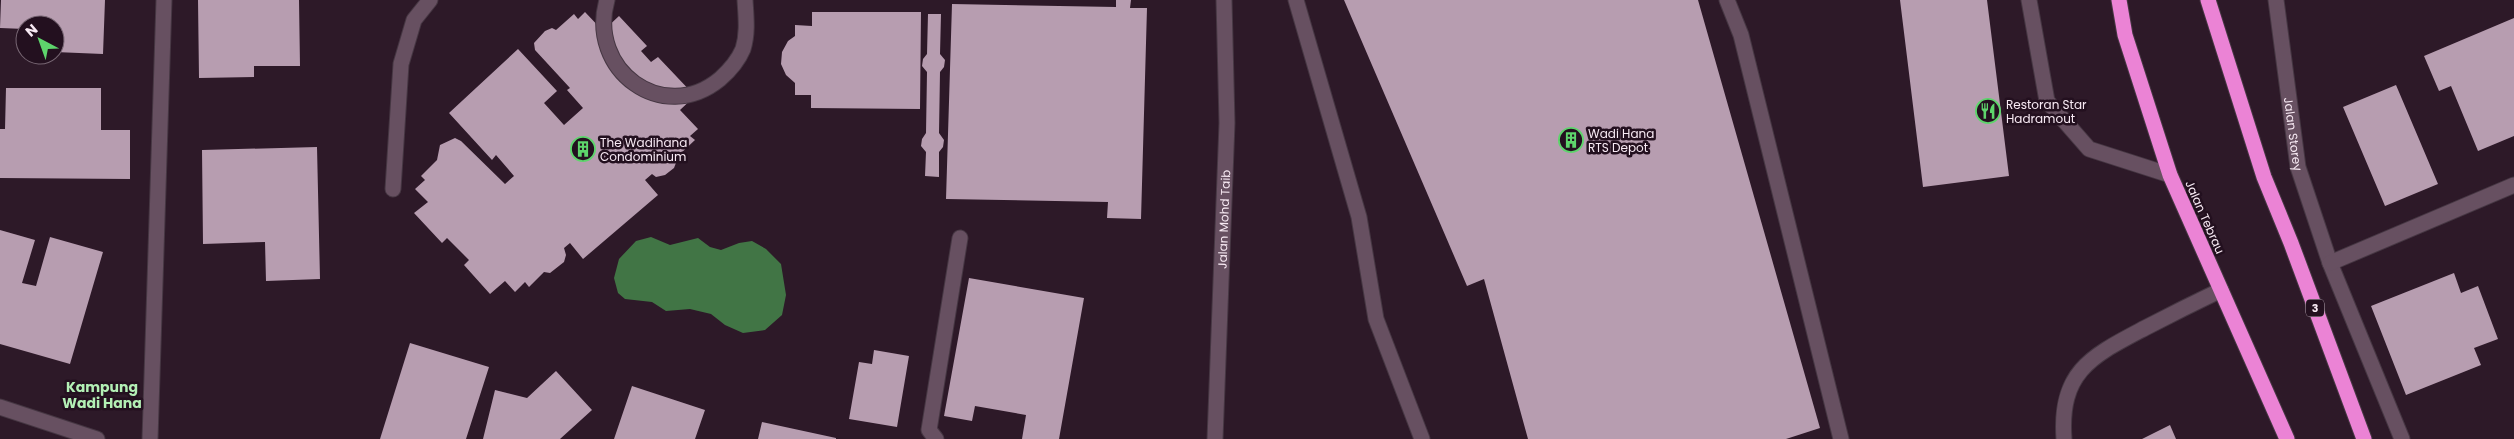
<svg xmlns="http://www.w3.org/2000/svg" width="2514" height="439" font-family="Poppins,sans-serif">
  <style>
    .water { fill: #417545 }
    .building { fill: #b79db0 }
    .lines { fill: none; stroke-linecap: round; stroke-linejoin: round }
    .lane-casing { stroke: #463743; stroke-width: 17 }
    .street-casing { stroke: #463743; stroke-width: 17 }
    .highway-casing { stroke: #463743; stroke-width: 17 }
    .lane { stroke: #675061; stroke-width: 15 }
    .street { stroke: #675061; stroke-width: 15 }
    .highway { stroke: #eb83d5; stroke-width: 15 }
    .labels { text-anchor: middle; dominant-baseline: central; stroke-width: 5; stroke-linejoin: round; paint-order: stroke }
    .shield { fill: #23101f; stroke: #b8a9b4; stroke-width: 1 }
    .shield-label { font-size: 11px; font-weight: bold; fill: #f8eaf4 }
    .poi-label { font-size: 12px; fill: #f8eaf4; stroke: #23101f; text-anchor: start }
    .street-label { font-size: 12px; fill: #f8eaf4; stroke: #23101f }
    .neighbourhood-label { font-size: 14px; font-weight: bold; fill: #b3efb5; stroke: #23101f }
  </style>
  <rect width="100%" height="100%" fill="#2d1928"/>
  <!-- water -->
  <path class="water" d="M651,237l19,8 28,-7 12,9 11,3 18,-7 13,-2 14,8 15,15 5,31 -4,20 -17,15 -22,3 -18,-8 -14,-11 -21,-5 -24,2 -14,-9 -27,-3 -7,-6 -4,-15 5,-19 17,-18z"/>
  <!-- building -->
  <path class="building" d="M1,0h104l-2,54 -48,-2v-27h-30v4l-25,-1z
    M198,0h101l1,66h-46v11l-55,1z
    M1116,0h15l-1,8h17l-6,211 -34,-1 1,-16 -162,-3 6,-195 164,3z
    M1344,0h354l122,428 -34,11h-258l-44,-160 -17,7z
    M1900,0h87l22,176 -86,11z
    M585,12l18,19 16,-15 28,30 -6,5 10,11 7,-5 37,39 -15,14 18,19 -8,7 5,4 -16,15 -5,13 -9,7 -9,2 -4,-3 -7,6 13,15 -75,64 -13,-16 -6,5 2,7 -2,7 -14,11 -6,-1 -15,15 -4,-5 -10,10 -10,-11 -15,13 -26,-29 5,-5 -22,-22 -5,5 -28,-30 14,-11 -13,-13 10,-9 -4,-4 16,-16 3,-15 15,-7 6,3 44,43 9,-8 -18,-21 -4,5 -43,-47 69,-64 39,42 -13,12 20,22 19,-17 -16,-18 3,-2 -35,-38 -1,-7 11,-12 7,-3 4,2 18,-16 4,5z
    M812,12h109l-1,97 -109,-1v-13h-16v-12l-9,-8 -5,-11 1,-12 6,-11 7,-5v-11l17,1z
    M928,14h13l-1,40 5,6 -1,7 -4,5 -1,61 5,7 -1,7 -4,5v25l-14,-1 1,-24 -5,-6 1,-7 4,-6 1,-61 -5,-6 1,-7 4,-5z
    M2514,18v118l-36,15 -27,-65 -12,5 -15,-35z
    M2396,85l42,99 -53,22 -42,-99z
    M6,88h95v42h29v49l-130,-1v-49h5z
    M317,147l3,132 -54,2 -1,-39 -62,2 -1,-94z
    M0,230l35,10 -13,43 14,3 14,-49 53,15 -33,112 -70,-20z
    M2454,273l7,20 17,-7 20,53 -24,9 7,17 -75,30 -35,-89z
    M969,278l115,20 -25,141h-37l4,-24 -51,-9 -3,15 -28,-5z
    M410,343l79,24 -23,72h-86z
    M874,350l35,6 -12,71 -48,-8 10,-57 13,2z
    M556,371l36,39 -32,29h-77l12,-49 32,8z
    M632,386l73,24 -10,29h-81z
    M762,422l74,16v1h-78z
    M2170,425l6,14h-34z"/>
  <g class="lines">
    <defs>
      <path id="lane" d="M607,0c-20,70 56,126 113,79 9,-8 18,-18 23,-30 5,-16 3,-32 2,-49
        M1296,0l63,217 17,102 46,120
        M1727,0l14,35 100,404
        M2029,0l18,101 42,48 81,26
        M393,189l8,-125 13,-44 16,-20
        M936,439l-7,-9 31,-192
        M2064,439c-5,-68 28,-83 81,-111 25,-13 51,-26 76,-38"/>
      <g id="street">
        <path id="s1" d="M2276,0l22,167 32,96 72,176"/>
        <path d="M2330,263l184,-78"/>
        <path d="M0,407l97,32"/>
        <path d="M150,439l14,-439"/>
        <path id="s2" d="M1215,439l12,-316 -3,-123"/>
      </g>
      <path id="highway" d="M2119,0l6,35 45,140 117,264
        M2208,0l56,177 27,66 73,196"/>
    </defs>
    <!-- lane casing -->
    <use href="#lane" class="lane-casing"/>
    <!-- street casing -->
    <use href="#street" class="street-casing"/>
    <!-- highway casing -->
    <use href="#highway" class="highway-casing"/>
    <!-- lane -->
    <use href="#lane" class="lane"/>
    <!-- street -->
    <use href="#street" class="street"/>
    <!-- highway -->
    <use href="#highway" class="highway"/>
  </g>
  <!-- icons -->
  <defs>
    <symbol id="restaurant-ring" viewBox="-11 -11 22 22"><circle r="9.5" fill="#23101f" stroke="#5ed56c" stroke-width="1.5"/><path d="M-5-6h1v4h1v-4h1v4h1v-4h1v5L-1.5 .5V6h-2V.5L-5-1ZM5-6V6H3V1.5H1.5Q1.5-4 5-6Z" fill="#5ed56c"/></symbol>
    <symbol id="building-ring" viewBox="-11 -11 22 22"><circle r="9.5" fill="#23101f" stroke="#5ed56c" stroke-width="1.5"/><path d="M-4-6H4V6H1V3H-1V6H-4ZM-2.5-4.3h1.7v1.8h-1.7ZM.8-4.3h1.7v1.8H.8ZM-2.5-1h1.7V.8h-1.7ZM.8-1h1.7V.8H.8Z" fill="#5ed56c"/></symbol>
  </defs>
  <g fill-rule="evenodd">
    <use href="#restaurant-ring" x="1974" y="97" width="28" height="28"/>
    <use href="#building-ring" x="1557" y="126" width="28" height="28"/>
    <use href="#building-ring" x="569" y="135" width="28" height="28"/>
  </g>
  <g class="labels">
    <!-- shield labels -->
    <rect class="shield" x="2306" y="299.5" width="18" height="17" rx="4"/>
    <g class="shield-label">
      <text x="2315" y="308">3</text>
    </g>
    <!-- poi labels -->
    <g class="poi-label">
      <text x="2006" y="104">Restoran Star<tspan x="2006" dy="14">Hadramout</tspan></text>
      <text x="1588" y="133">Wadi Hana<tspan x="1588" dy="14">RTS Depot</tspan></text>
      <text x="600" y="142">The Wadihana<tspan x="600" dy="14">Condominium</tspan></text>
    </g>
    <!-- street labels -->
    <g class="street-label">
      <text stroke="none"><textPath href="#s1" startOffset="135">Jalan Storey</textPath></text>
      <text transform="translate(2205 217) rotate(66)">Jalan Tebrau</text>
      <text stroke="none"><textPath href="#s2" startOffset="220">Jalan Mohd Taib</textPath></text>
    </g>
    <!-- neighbourhood labels -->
    <g class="neighbourhood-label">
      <text x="102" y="387">Kampung<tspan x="102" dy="16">Wadi Hana</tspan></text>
    </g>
  </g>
  <!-- north arrow -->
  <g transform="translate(40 40) rotate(319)"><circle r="24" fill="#23101f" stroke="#786774"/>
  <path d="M0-4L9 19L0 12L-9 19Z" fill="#5ed56c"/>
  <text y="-8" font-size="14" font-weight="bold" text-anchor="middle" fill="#f8eaf4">N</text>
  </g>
</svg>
